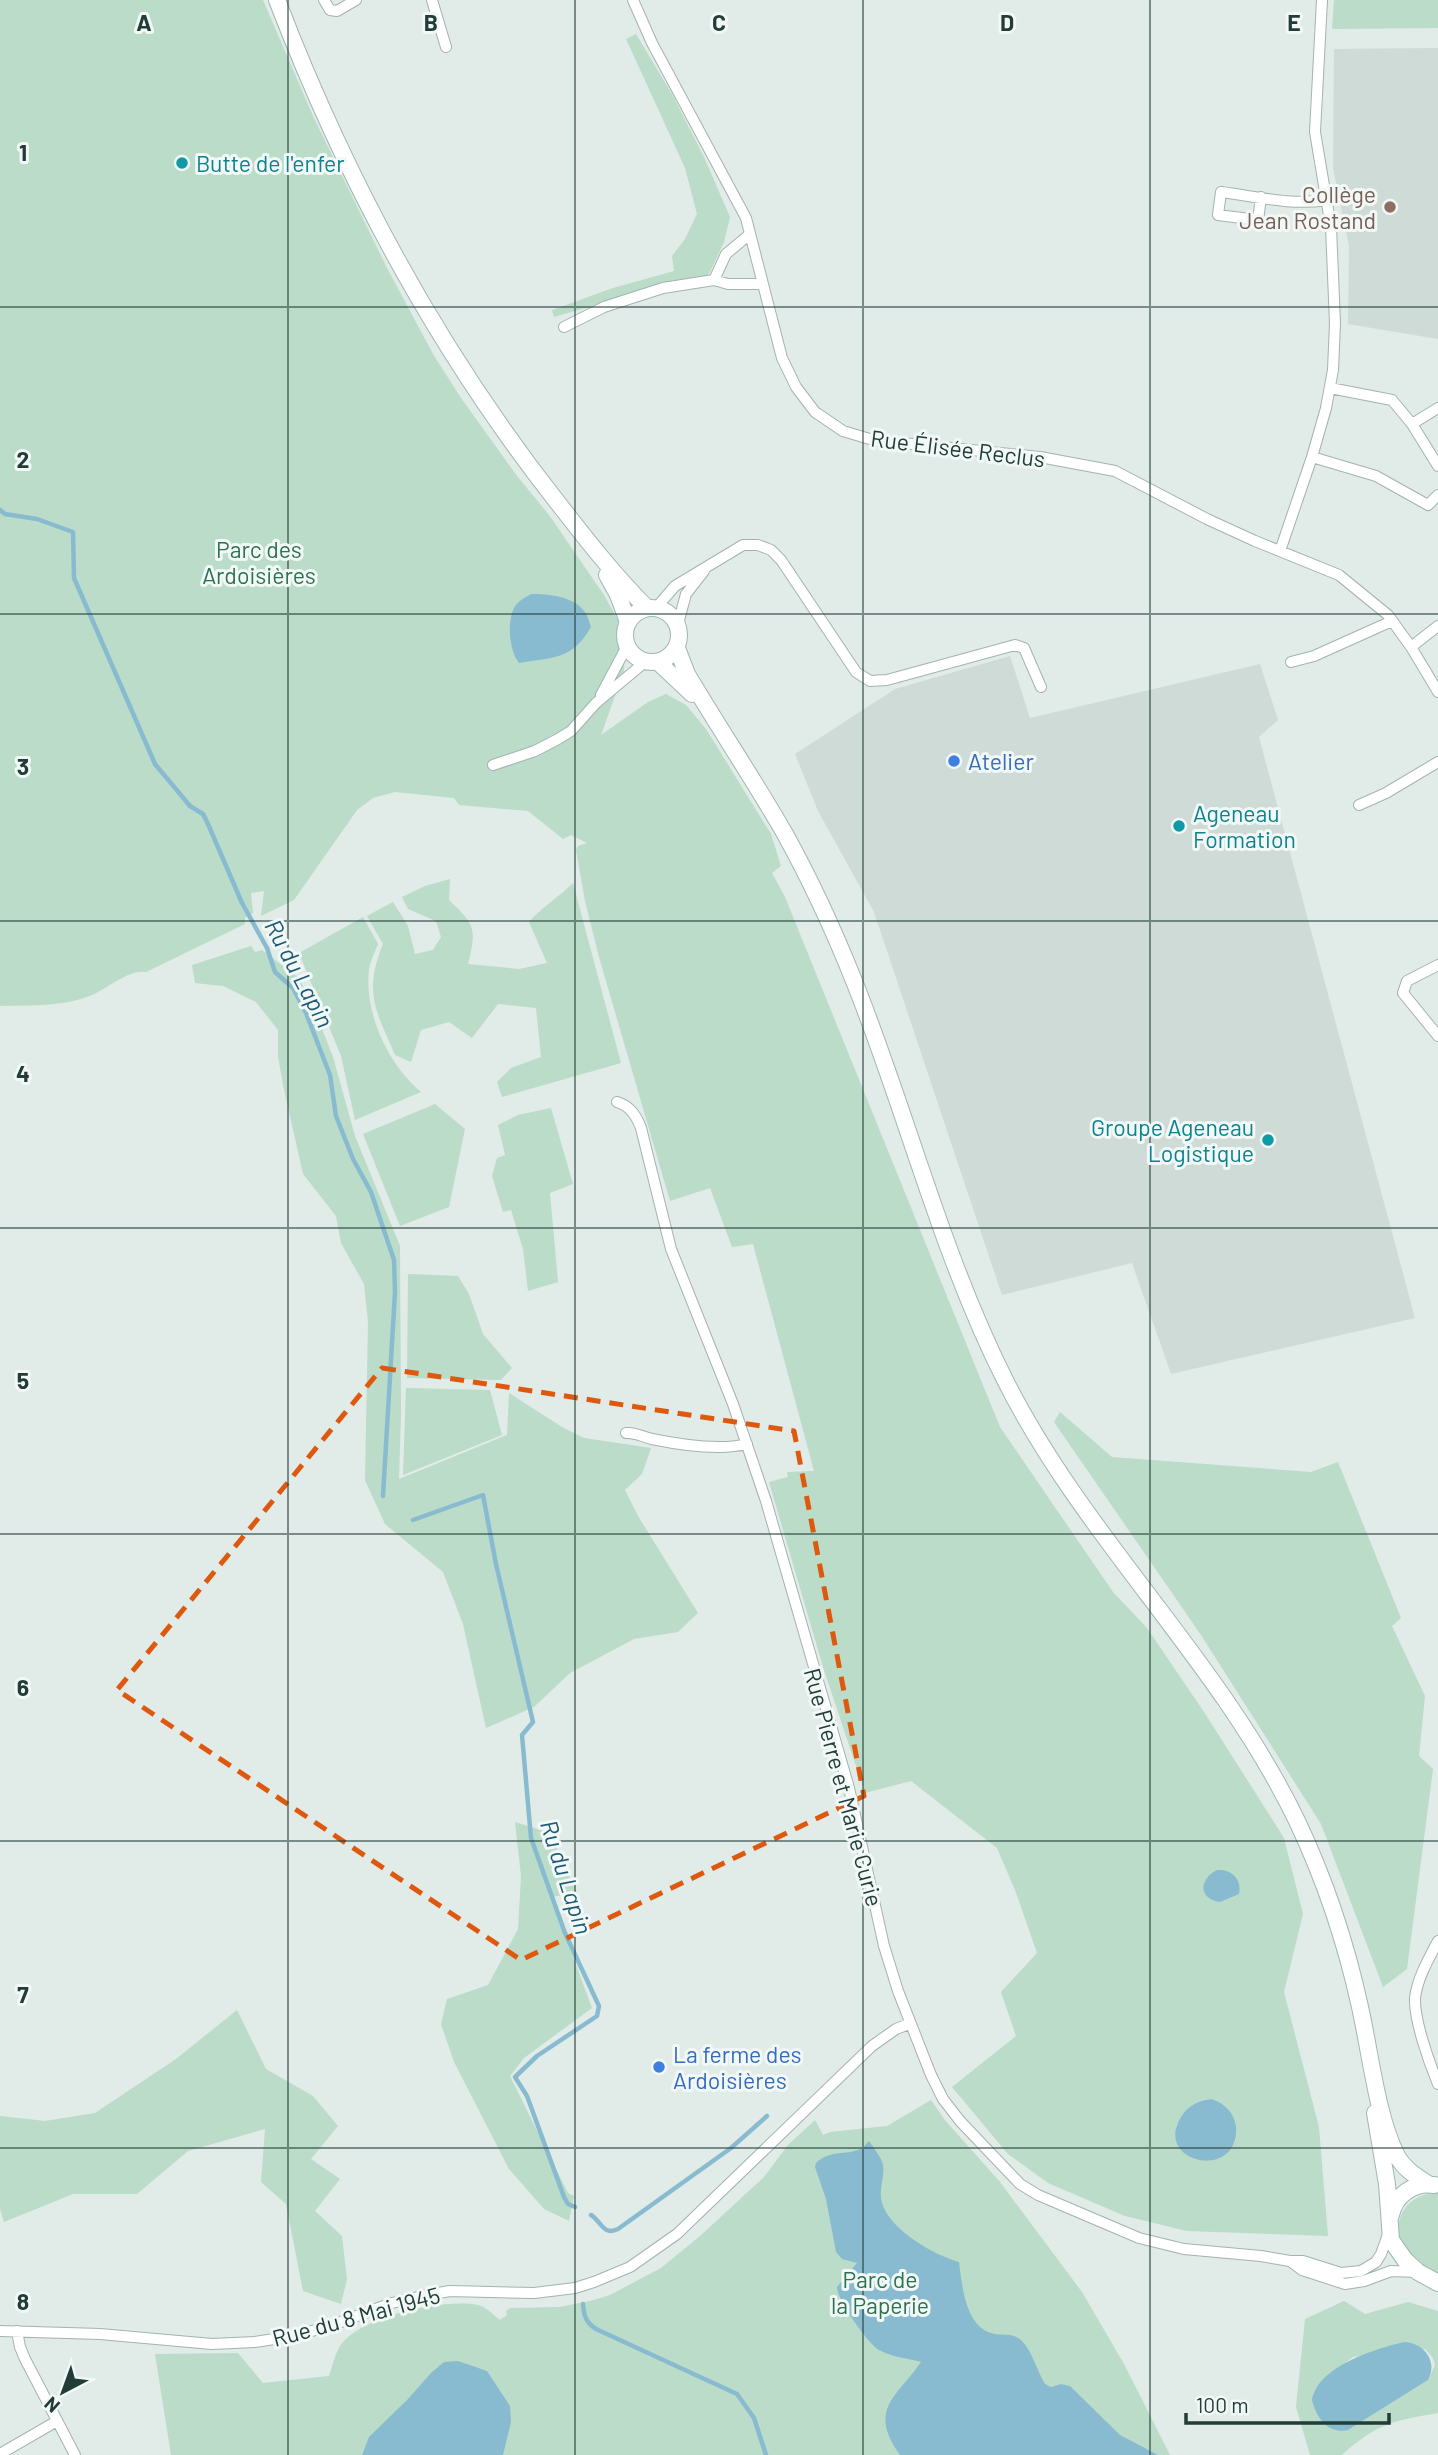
<svg xmlns="http://www.w3.org/2000/svg" width="1438" height="2455" font-family="Barlow,sans-serif">
  <style>
    .built { fill: #cfdbd7 }
    .green { fill: #badcc8; fill-rule: evenodd }
    .water { fill: #89bbd0 }
    .lines { fill: none; stroke-linecap: round; stroke-linejoin: round }
    .stream { stroke: #89bbd0; stroke-width: 4.5 }
    .street-casing { stroke: #a4b3b0; stroke-width: 12 }
    .secondary-casing { stroke: #a0b7b2; stroke-width: 18 }
    .street { stroke: #fff; stroke-width: 10 }
    .secondary { stroke: #fff; stroke-width: 16 }
    .marked { fill: none; stroke: #de580e; stroke-width: 5; stroke-dasharray: 14 9; stroke-linejoin: round }
    .grid { fill: none; stroke: #223c38; stroke-width: 2; stroke-opacity: 0.55 }
    .culture-dot { fill: #0f9aa8; stroke: #f1f8f6; stroke-width: 2.5 }
    .education-dot { fill: #8d6e63; stroke: #f1f8f6; stroke-width: 2.5 }
    .shop-dot { fill: #3f7fe0; stroke: #f1f8f6; stroke-width: 2.5 }
    .labels { text-anchor: middle; dominant-baseline: central; stroke-width: 6; stroke-linejoin: round; paint-order: stroke }
    .culture-label { font-size: 23px; fill: #0d838f; stroke: #f1f8f6; text-anchor: start }
    .education-label { font-size: 23px; fill: #785e54; stroke: #f1f8f6; text-anchor: end }
    .street-label { font-size: 23px; fill: #223c38; stroke: #f1f8f6 }
    .park-label { font-size: 23px; fill: #2c7251; stroke: #f1f8f6 }
    .shop-label { font-size: 23px; fill: #366cbe; stroke: #f1f8f6; text-anchor: start }
    .water-label { font-size: 24px; font-style: italic; fill: #1d5a76; stroke: #f1f8f6 }
    .grid-label { font-size: 23px; text-anchor: middle; font-weight: bold; fill: #223c38; stroke: #f1f8f6; stroke-width: 6; stroke-linejoin: round; paint-order: stroke }
  </style>
  <rect width="100%" height="100%" fill="#e1ebe8"/>
  <!-- built -->
  <path class="built" d="M1438,48v291l-90,-15 1,-78 -16,-78 1,-119z
    M1010,656l20,62 230,-54 18,56 -19,17 156,581 -244,56 -39,-111 -130,32 -128,-383 -56,-101 -23,-57 100,-65z"/>
  <!-- green -->
  <path class="green" d="M0,0h263l50,116 73,150 47,88 28,44 56,78 32,39 55,80 21,38 -1,38 -23,64 47,-33 18,-8 20,11 20,24 65,105 10,32 -9,7 13,24 215,530 113,165 34,36 59,87 78,123 19,76 -19,78 35,135 9,109 -141,-5 -62,-15 -77,-33 -40,-29 -56,-67 64,-51 -15,-44 36,-39 -22,-63 -18,-42 -86,-67 -46,12 -42,-126 -54,-185 19,-5 -1,-5 27,-1 -61,-227 -21,3 -22,-59 -40,13 -71,-244 -14,-56 -9,-51 2,-4 9,-3 -16,-8 -8,4 -35,-28 -69,-6 -5,-7 -59,-6 -22,6 -16,12 -63,90 -33,16 3,-25 -13,2 2,20 -8,5v6l-99,48c-17,-3 -38,16 -54,23 -30,12 -61,10 -92,11zM1207,2099c11,1 17,5 23,14 24,33 -22,65 -50,36l-4,-23c8,-13 15,-23 31,-27z
    M1334,0h104v28l-106,1z
    M636,34l37,62 31,61 26,60 -6,25 -16,34 -39,8 -115,33 -2,-7 61,-22 61,-17 -2,-15 13,-17 12,-25 -12,-46 -59,-129z
    M450,879l-1,21c26,25 28,28 19,64l51,5 28,-6 -18,-41c13,-15 30,-25 44,-39l48,180 -119,34 -5,-15 14,-14 30,-11 -5,-49 -38,-4 -26,34 -23,-16 -28,8 -10,32 -16,-7c-19,-45 -32,-62 -12,-111l-16,-28 26,-14 15,24 7,28 18,-4 8,-13 -5,-16 -28,-12 -6,-12 23,-11z
    M363,917l15,27c-3,8 -8,17 -9,26 -5,43 19,94 52,122l-66,28 -14,-64 -42,-103z
    M251,946l4,6 7,-2 37,28 18,38 16,41 22,79 45,110 1,168 -2,65 108,-44 2,-42 53,34 22,11 67,10 -9,26 -17,16 13,26 60,97 -20,19 -44,7 -64,34 -36,34 -48,21 -23,-104 -20,-52 -58,-48 -20,-44 3,-158 -4,-38 -23,-41 -5,-27 -33,-42 -20,-89 -5,-29v-26l-22,-28 -33,-16 -28,-3 -3,-18z
    M435,1104l30,25 -16,78 -49,19 -37,-92z
    M551,1108l22,76 -23,9 8,89 -30,9 -5,-42 -12,-39 -8,2 -11,-36 5,-18 8,-3 -7,-30 20,-10z
    M408,1274l50,2 11,18 14,40 29,34 -11,12 -94,-2z
    M406,1388l84,2 12,45 -99,40z
    M1060,1412l52,45 199,15 27,-10 63,156 -9,8 33,70 -6,60 14,13 -26,200 -24,18 -62,-163 -120,-189 -147,-213z
    M515,1822l35,11 27,60 -26,4 41,111 -68,50 -14,18 58,117 6,3 -5,25 -25,-12 -35,-40 -55,-107 -13,-38 6,-25 41,-14 30,-56 3,-53z
    M237,2010l29,59 47,27 25,30 -27,33 29,20 -25,32 27,25 5,43 -6,25 -38,-13 -17,-87 -25,-22 4,-53 -77,22 -51,43h-64l-69,28 -4,-13v-93l45,5 50,-8 81,-54z
    M931,2100l13,19 56,63 82,110 42,72 46,91h-999l-16,-101 83,-1 25,30 66,-7c3,-9 6,-22 11,-30 20,-30 105,-48 138,-41 9,2 15,10 22,15l7,-5 -1,-4 4,-3 50,-1 34,-7 16,-5 51,-27 39,-32 64,-59 24,-32 27,-25 8,15 7,-3 57,-6z
    M1431,2193h7v81c-9,-5 -22,-10 -28,-18 -22,-24 -11,-57 21,-63z
    M1344,2301l21,13 43,-12 30,9v102c-45,8 -61,10 -96,42h-32l-14,-48 9,-88zM1425,2349l8,9 2,7 -7,15 -80,50 -35,-36 13,-16 27,-21z"/>
  <!-- water -->
  <path class="water" d="M531,594c17,0 42,2 53,17 4,4 5,11 7,16 -19,33 -37,30 -72,36 -10,-12 -12,-41 -5,-55 4,-7 10,-10 17,-14z
    M1217,1870c15,-1 25,9 22,24l-19,8c-22,-3 -21,-23 -3,-32z
    M1211,2099c16,4 28,20 25,37 -8,45 -85,23 -53,-22 7,-9 17,-14 28,-15z
    M869,2141c4,6 13,17 14,24 2,12 -5,25 -1,38 8,27 52,52 77,59 3,23 6,63 32,71 12,4 20,-2 31,8 10,10 15,30 23,43l6,3 10,-3 9,2 50,49 38,20h-258c-33,-46 -3,-58 21,-93 -14,-4 -30,-5 -42,-12 -11,-6 -43,-52 -42,-63l20,-24 -15,-4 -6,-7 -10,-53 -11,-32 1,-4c15,-14 29,-7 44,-14 4,-2 6,-5 9,-8z
    M1404,2342c21,1 34,20 24,38l-80,50c-20,4 -31,-11 -36,-30 6,-34 63,-51 92,-58z
    M458,2361l29,10 23,35 1,16 -8,33h-141l7,-18 39,-38 23,-26 13,-11z"/>
  <g class="lines">
    <!-- stream -->
    <path class="stream" d="M0,510l5,4 32,5 36,13 1,46 81,186 35,42 13,8 5,10 34,79 25,45 8,24 18,16 13,25 24,62 6,41 17,43 18,33 23,68 1,32 -12,204
      M413,1520l70,-25 13,69 37,158 -11,13 9,103 34,95 34,73 -2,10 -60,40 -22,21 12,19 37,101 4,7 7,3
      M591,2215c11,7 12,21 27,14l113,-81 36,-32
      M583,2304c1,11 2,18 13,25l141,65 17,24 12,37"/>
    <defs>
      <path id="street" d="M324,0l6,10 7,1 19,-11
        M432,0l14,47
        M633,0l19,43 94,175 36,140 14,29 19,25 28,19 30,9 167,17 75,14 92,48 48,22 84,34 49,40 23,32 27,45
        M1261,197l-3,23 -40,-5 3,-23c33,4 71,14 105,8
        M714,280l12,-26 24,-20
        M564,327l40,-20 59,-19 51,-8 14,4h35
        M1330,388l62,12 20,24 26,42
        M1412,424l26,-16
        M1312,457l64,19 52,29 10,-10
        M1280,551l32,-94 14,-49 7,-38 2,-47 -4,-96 -16,-95 7,-132
        M656,608l19,-22 68,-41h15l13,5 10,10 75,112 14,9 17,-1 128,-35 9,3 17,39
        M678,624l8,-30 18,-23
        M1411,647l27,-21
        M1291,662l23,-6 78,-35
        M601,695l26,-49
        M493,765l42,-14 23,-12 13,-8 25,-28 49,-41
        M1359,805l27,-12 52,-31
        M1438,965l-31,16 -4,12 35,43
        M617,1102c13,4 19,13 24,26l30,121 62,155 33,97 83,287 35,158 14,45 33,84 12,24 17,22 60,63 18,11 101,43 45,11 77,7 29,5h13l38,12 20,-2 15,-9 5,-8 8,-22
        M626,1433c10,-1 16,4 26,6 29,6 66,12 95,5
        M1438,1941c-9,17 -21,38 -23,57 -1,22 14,64 23,86
        M1290,2261l12,9 43,14 19,-3 27,-10 27,1
        M0,2331l100,3 112,10 43,-2 38,-6 34,-9 65,-24 34,-8 24,-4 84,2 41,-5 19,-6 36,-15 47,-33 195,-188 24,-17 13,-5
        M17,2331l3,16 5,12 50,96
        M0,2454l57,-33"/>
      <path id="secondary" d="M277,0c69,180 162,352 281,503 28,36 56,72 89,105
        M607,575l11,20 10,27
        M625 635a27 27 0 1 1 54 0a27 27 0 1 1-54 0Z
        M677,648l10,26c32,54 67,106 98,160 26,47 49,97 69,147 53,132 87,272 151,399 80,159 215,281 292,441 28,59 49,122 63,186 10,44 17,110 37,149 7,13 19,20 31,28
        M658,662l34,32
        M1375,2113l12,71 4,56 14,20 13,12 20,11
        M1391,2215c4,-20 23,-33 43,-30"/>
    </defs>
    <!-- street casing -->
    <use href="#street" class="street-casing"/>
    <!-- secondary casing -->
    <use href="#secondary" class="secondary-casing"/>
    <!-- street -->
    <use href="#street" class="street"/>
    <!-- secondary -->
    <use href="#secondary" class="secondary"/>
  </g>
  <!-- marked area -->
  <path class="marked" d="M382,1368l412,63 70,365 -343,164 -404,-270z"/>
  <!-- grid -->
  <path class="grid" d="M288,0v2455M575,0v2455M863,0v2455M1150,0v2455M0,307h1438M0,614h1438M0,921h1438M0,1228h1438M0,1534h1438M0,1841h1438M0,2148h1438"/>
  <!-- markers -->
  <g class="culture-dot">
    <circle cx="182" cy="163" r="7"/>
    <circle cx="1179" cy="826" r="7"/>
    <circle cx="1268" cy="1140" r="7"/>
  </g>
  <circle class="education-dot" cx="1390" cy="207" r="7"/>
  <g class="shop-dot">
    <circle cx="954" cy="761" r="7"/>
    <circle cx="659" cy="2067" r="7"/>
  </g>
  <g class="labels">
    <!-- culture labels -->
    <g class="culture-label">
      <text x="196" y="163">Butte de l'enfer</text>
      <text x="1193" y="813">Ageneau<tspan x="1193" dy="26">Formation</tspan></text>
      <text x="1254" y="1127" text-anchor="end">Groupe Ageneau<tspan x="1254" dy="26">Logistique</tspan></text>
    </g>
    <!-- education labels -->
    <g class="education-label">
      <text x="1376" y="194">Collège<tspan x="1376" dy="26">Jean Rostand</tspan></text>
    </g>
    <!-- street labels -->
    <g class="street-label">
      <text transform="translate(958 448) rotate(7)">Rue Élisée Reclus</text>
      <text transform="translate(844 1787) rotate(75)">Rue Pierre et Marie Curie</text>
      <text transform="translate(356 2316) rotate(-15)">Rue du 8 Mai 1945</text>
    </g>
    <!-- park labels -->
    <g class="park-label">
      <text x="259" y="549">Parc des<tspan x="259" dy="26">Ardoisières</tspan></text>
      <text x="880" y="2279">Parc de<tspan x="880" dy="26">la Paperie</tspan></text>
    </g>
    <!-- shop labels -->
    <g class="shop-label">
      <text x="968" y="761">Atelier</text>
      <text x="673" y="2054">La ferme des<tspan x="673" dy="26">Ardoisières</tspan></text>
    </g>
    <!-- water labels -->
    <g class="water-label">
      <text transform="translate(300 973) rotate(62)">Ru du Lapin</text>
      <text transform="translate(567 1877) rotate(72)">Ru du Lapin</text>
    </g>
  </g>
  <g class="grid-label">
    <text x="144" y="31">A</text>
    <text x="431" y="31">B</text>
    <text x="719" y="31">C</text>
    <text x="1007" y="31">D</text>
    <text x="1294" y="31">E</text>
    <text x="23" y="161">1</text>
    <text x="23" y="468">2</text>
    <text x="23" y="775">3</text>
    <text x="23" y="1082">4</text>
    <text x="23" y="1389">5</text>
    <text x="23" y="1696">6</text>
    <text x="23" y="2003">7</text>
    <text x="23" y="2310">8</text>
  </g>
  <!-- north arrow -->
  <g transform="translate(63 2392) rotate(221)" stroke="#f1f8f6" stroke-width="5" paint-order="stroke">
  <path d="M0-5L12 26L0 18L-12 26Z" fill="#223c38"/>
  <text y="-10" font-size="19" font-weight="bold" text-anchor="middle" fill="#223c38">N</text>
  </g>
  <!-- scale -->
  <path d="M1186 2413v10h203v-10" fill="none" stroke="#223c38" stroke-width="3.5"/>
  <text x="1196" y="2413" font-size="21" fill="#223c38" stroke="#f1f8f6" stroke-width="5" paint-order="stroke">100 m</text>
</svg>
